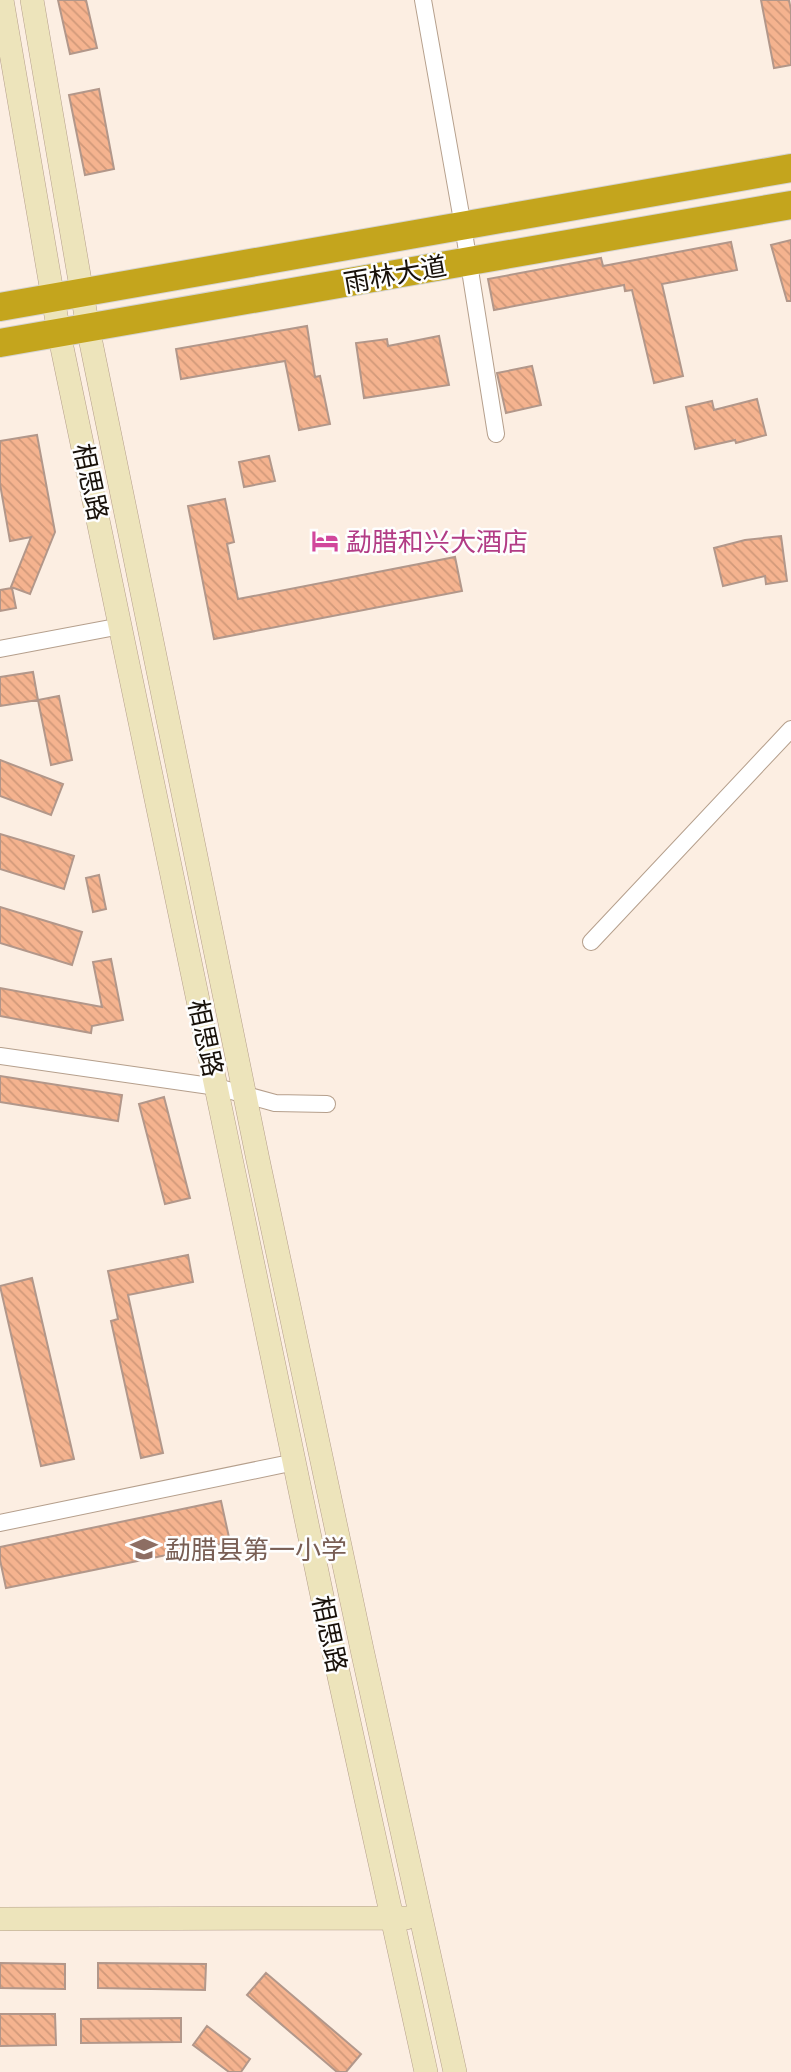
<svg xmlns="http://www.w3.org/2000/svg" width="791" height="2072" font-family="'Titillium Web','Noto Sans SC',sans-serif">
  <style>
    .building { fill: url(#building-back-hatch); stroke: #b2978a; stroke-width: 2 }
    .lines { fill: none; stroke-linecap: round; stroke-linejoin: round }
    .street-casing { stroke: #b59f8c; stroke-width: 18 }
    .secondary-casing { stroke: #b59f8c; stroke-width: 24 }
    .highway-casing { stroke: #d5d4d3; stroke-width: 30 }
    .street { stroke: #fff; stroke-width: 16 }
    .secondary { stroke: #ede4bb; stroke-width: 23 }
    .highway { stroke: #c4a51d; stroke-width: 28 }
    .labels { text-anchor: middle; dominant-baseline: central; stroke-width: 5; stroke-linejoin: round; paint-order: stroke }
    .street-label { font-size: 26px; fill: #18110a; stroke: #fefefe }
    .hotel-label { font-size: 26px; fill: #b23c85; stroke: #fefefe; text-anchor: start }
    .education-label { font-size: 26px; fill: #785e54; stroke: #fefefe; text-anchor: start }
  </style>
  <defs>
    <pattern id="building-back-hatch" width="6" height="6" patternUnits="userSpaceOnUse" patternTransform="scale(1.75)"><rect width="6" height="6" fill="#f5b38f"/><path d="M-1 5l2 2M0 0l6 6M5-1l2 2" fill="none" stroke="#d1997a"/></pattern>
  </defs>
  <rect width="100%" height="100%" fill="#fceee2"/>
  <!-- building -->
  <path class="building" d="M58,0h28l11,48 -27,6z
    M761,0h28l2,10v55l-17,3z
    M99,89l15,80 -29,6 -16,-80z
    M791,240v61h-4l-16,-56z
    M731,242l6,28 -75,14 21,92 -29,7 -22,-93 -7,1 -1,-6 -130,25 -6,-31 113,-21 2,8z
    M307,326l8,51 5,-1 10,48 -31,6 -14,-69 -104,18 -5,-30z
    M439,336l10,49 -85,13 -8,-55 31,-4 1,7z
    M532,366l9,39 -35,8 -9,-40z
    M757,399l9,36 -30,8 -1,-3 -40,9 -9,-42 26,-6 2,9z
    M37,435l18,97 -25,62 -19,-7 20,-50 -21,4 -10,-57v-43z
    M269,456l6,25 -31,6 -5,-25z
    M225,499l9,43 -7,2 11,55 217,-42 7,34 -248,48 -26,-133z
    M781,536l6,45 -21,3 -1,-8 -42,10 -9,-38 31,-8z
    M12,588l4,20 -16,3v-21z
    M33,672l5,28 -38,6v-29z
    M59,696l13,64 -21,5 -13,-65z
    M0,760l63,24 -12,31 -51,-19z
    M0,834l74,22 -10,33 -64,-20z
    M99,875l7,34 -13,3 -7,-34z
    M0,907l82,25 -10,33 -72,-22z
    M111,959l12,61 -31,6 -1,7 -91,-17v-28l102,19 -9,-45z
    M0,1076l122,19 -4,26 -118,-19z
    M164,1097l26,101 -25,6 -26,-100z
    M188,1255l5,27 -65,13 35,158 -22,5 -30,-137 7,-2 -10,-48z
    M32,1278l42,181 -33,7 -41,-180z
    M221,1501l9,41 -224,46 -6,-28v-13z
    M0,1963l65,1v25l-65,-1z
    M98,1963l108,1 -1,26 -107,-2z
    M266,1973l95,81 -15,18h-9l-90,-77z
    M0,2014h55l1,31 -56,1z
    M181,2018v24l-100,1v-24z
    M207,2026l43,33 -9,13h-12l-36,-27z"/>
  <g class="lines">
    <defs>
      <path id="street" d="M423,0l40,226 33,208
        M0,649l121,-23
        M591,942l200,-213
        M0,1056l217,31 58,16 52,1
        M0,1523l295,-61"/>
      <path id="secondary" d="M2,0l57,333 276,1325 91,414
        M32,0l56,328 170,832 105,494 92,418
        M0,1919l406,-1"/>
      <path id="highway" d="M0,307l791,-139
        M0,343l791,-138"/>
    </defs>
    <!-- street casing -->
    <use href="#street" class="street-casing"/>
    <!-- secondary casing -->
    <use href="#secondary" class="secondary-casing"/>
    <!-- highway casing -->
    <use href="#highway" class="highway-casing"/>
    <!-- street -->
    <use href="#street" class="street"/>
    <!-- secondary -->
    <use href="#secondary" class="secondary"/>
    <!-- highway -->
    <use href="#highway" class="highway"/>
  </g>
  <!-- icons -->
  <defs>
    <symbol id="hotel-bare" viewBox="-9 -9 18 18"><path d="M-6-4.5h1.5V1H6V5H4.5V3h-9V5H-6ZM-4 0a1.8 1.8 0 1 1 3.6 0ZM.5 0V-2.5h3Q6-2.5 6 0Z" fill="#d1479c" stroke="#fefefe" stroke-width="2.5" paint-order="stroke"/></symbol>
    <symbol id="school-bare" viewBox="-9 -9 18 18"><path d="M0-5L7-2L0 1L-7-2ZM-4 1L0 2.5L4 1V4Q0 6-4 4Z" fill="#8d6e63" stroke="#fefefe" stroke-width="2.5" paint-order="stroke"/></symbol>
  </defs>
  <g fill-rule="evenodd">
    <use href="#hotel-bare" x="306" y="522" width="38" height="38"/>
    <use href="#school-bare" x="125" y="1530" width="38" height="38"/>
  </g>
  <g class="labels">
    <!-- street labels -->
    <g class="street-label">
      <text transform="translate(395 274) rotate(-10)">雨林大道</text>
      <text transform="translate(91 482) rotate(78)">相思路</text>
      <text transform="translate(206 1038) rotate(78)">相思路</text>
      <text transform="translate(330 1634) rotate(78)">相思路</text>
    </g>
    <!-- hotel labels -->
    <g class="hotel-label">
      <text x="346" y="541">勐腊和兴大酒店</text>
    </g>
    <!-- education labels -->
    <g class="education-label">
      <text x="165" y="1549">勐腊县第一小学</text>
    </g>
  </g>
</svg>
